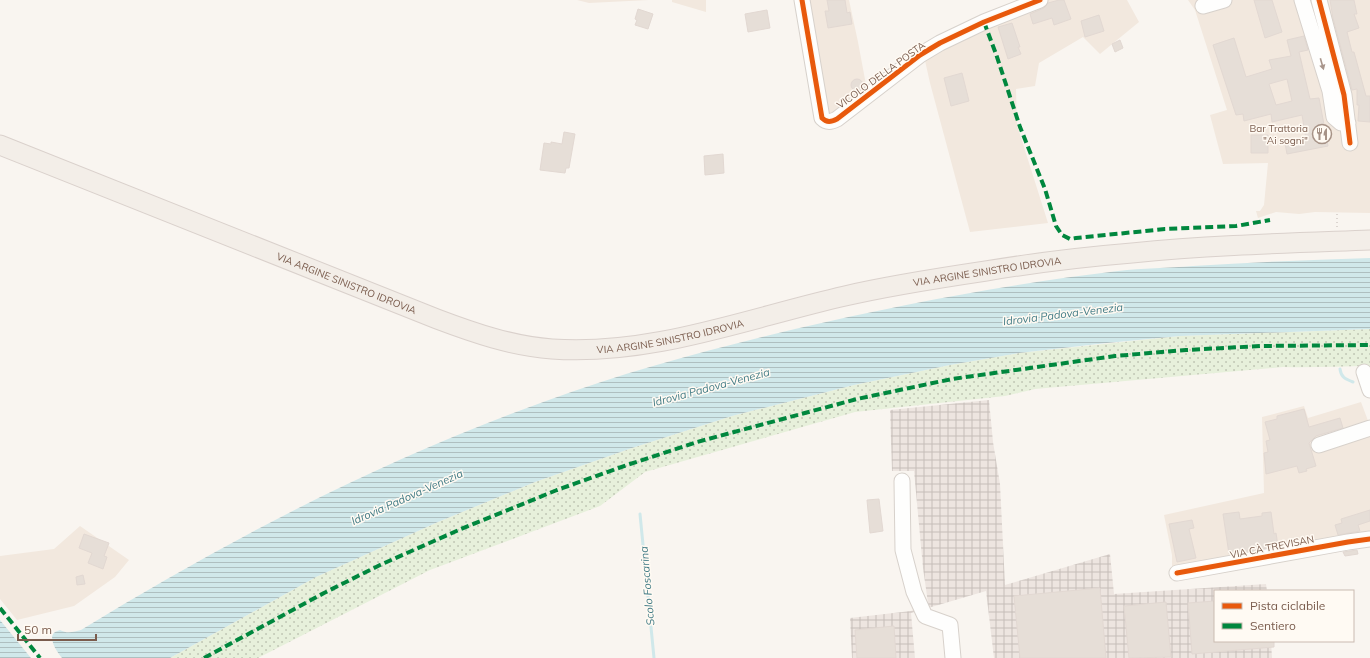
<svg xmlns="http://www.w3.org/2000/svg" width="1370" height="658" font-family="Mulish,sans-serif">
  <style>
    .residential { fill: #f2e8de }
    .industrial { fill: url(#industrial-grid) }
    .grass { fill: url(#grass-dots) }
    .water { fill: url(#water-rules) }
    .lines { fill: none; stroke-linecap: round; stroke-linejoin: round }
    .stream { stroke: #d0e8ea; stroke-width: 3 }
    .building { fill: #e6ded7; stroke: #e2d8d2; fill-rule: evenodd }
    .minor-casing { stroke: #d7d1cb; stroke-width: 17 }
    .major-casing { stroke: #dad1cc; stroke-width: 21 }
    .path { stroke: #dcd5d0; stroke-width: 2; stroke-dasharray: 1 3; stroke-linecap: butt }
    .minor { stroke: #fefefd; stroke-width: 15 }
    .major { stroke: #f3eee8; stroke-width: 19 }
    .quiet { stroke: #00873e; stroke-width: 4; stroke-dasharray: 8 4; stroke-linecap: butt }
    .cycleway-casing { stroke: #fffaf3; stroke-width: 8 }
    .cycleway { stroke: #e8590c; stroke-width: 5 }
    .oneway { fill: #a8958b }
    .labels { text-anchor: middle; dominant-baseline: central; stroke-width: 3; stroke-linejoin: round; paint-order: stroke }
    .street-label { font-size: 10px; fill: #7a5c4d; stroke: #fffaf3 }
    .poi-label { font-size: 10px; fill: #7a5c4d; stroke: #fffaf3; text-anchor: end }
    .water-label { font-size: 11px; font-style: italic; fill: #437c86; stroke: #fffaf3 }
  </style>
  <defs>
    <pattern id="industrial-grid" width="8" height="8" patternUnits="userSpaceOnUse"><rect width="8" height="8" fill="#ede5e0"/><path d="M0 4h8M4 0v8" fill="none" stroke="#c5bdb8"/></pattern>
    <pattern id="grass-dots" width="8" height="8" patternUnits="userSpaceOnUse"><rect width="8" height="8" fill="#e7f0db"/><path d="M2 2h.1M6 6h.1" fill="none" stroke="#c0c6b4" stroke-width="1.8" stroke-linecap="round"/></pattern>
    <pattern id="water-rules" width="6" height="5" patternUnits="userSpaceOnUse"><rect width="6" height="5" fill="#d0e8ea"/><path d="M0 2.5h6" fill="none" stroke="#aebfc0"/></pattern>
  </defs>
  <rect width="100%" height="100%" fill="#f9f5f0"/>
  <!-- residential -->
  <path class="residential" d="M577,0h72l-60,3z
    M672,0h34v12l-34,-10z
    M805,0h44l9,42 9,48 -39,27z
    M1044,0h83l12,22 -39,32 -17,-17 -44,26 -4,23 -19,3 1,36 31,98 -78,9 -40,-149 -6,-27z
    M1188,0h182v213l-55,-1 -16,2 -23,-2 -18,6 -2,-7h4l4,-6 4,-42 -45,1 -13,-49 17,-5 -32,-100z
    M1361,402l9,24v106l-188,38 -10,-3v-12l-8,-40 100,-22 -2,-76 42,-11 4,12z
    M80,526l49,34 -14,17 -41,29 -57,14 -17,-21v-43l54,-7z"/>
  <!-- industrial -->
  <path class="industrial" d="M989,400l4,42 7,42 5,101 105,-31 4,40 152,-10 1,7h-52v50h56l1,17h-278l-8,-67 -75,22 4,45h-63l-2,-40 61,-7 17,-8 -5,-35 -9,-97h-22l-2,-61z"/>
  <!-- grass -->
  <path class="grass" d="M1370,329v37c-29,0 -58,2 -87,1l-248,22 -30,7 -150,16 -210,60 -45,34 -170,64 -172,88h-88l146,-81 122,-55 97,-40 97,-34 100,-32 122,-31 96,-20 69,-12 161,-17z"/>
  <!-- water -->
  <path class="water" d="M1370,258v71l-190,7 -73,7 -88,10 -69,12 -96,20 -122,31 -100,32 -97,34 -97,40 -122,55 -146,81h-108c-6,-8 -10,-13 -10,-23l3,-3 5,-2c7,4 14,2 21,0 147,-90 302,-171 465,-229 81,-30 165,-52 249,-72 107,-25 214,-45 323,-58 24,-3 50,-3 75,-5 59,-4 118,-6 177,-8z
    M0,620l31,38h-31z"/>
  <g class="lines">
    <!-- stream -->
    <path class="stream" d="M1340,369c1,8 5,10 13,13
      M640,514l14,144"/>
  </g>
  <!-- building -->
  <path class="building" d="M827,0h18l2,13 3,-1 2,12 -24,4 -3,-17h4z
    M1059,0h5l7,19 -17,6 -2,-7 -19,6 -3,-10 14,-6 4,-5z
    M1254,0h18l10,32 -17,6z
    M1330,0h24l3,14h-3l5,14 -12,4 5,20h2l12,44h4v26l-12,-1 1,-16h-2v-16l-5,1 -19,-72z
    M638,9l15,5 -5,15 -13,-4 2,-5 -2,-1z
    M767,10l3,18 -22,4 -3,-18z
    M1099,15l5,16 -19,6 -4,-16z
    M1012,23l8,24h-2l3,7 -13,5 -10,-32z
    M1304,36l4,14 -9,2 11,47 9,-1 9,48 -41,8 -2,-11 21,-4 -4,-24 -30,7 -1,-8 -27,7 -1,-7 -7,1 -23,-70 21,-7 12,39 26,-8 -3,-9 22,-4 -4,-16zM1287,79l5,22 -16,4 -7,-21z
    M1120,40l3,8 -8,4 -3,-8z
    M962,73l7,28 -18,5 -7,-28z
    M851 85a6 6 0 1 1 12 0a6 6 0 1 1-12 0Z
    M564,132l11,2 -6,34h-3l-1,5 -25,-3 4,-27 7,1v-2l11,2z
    M1251,135h17v18h-17z
    M723,154l1,19 -19,2 -1,-19z
    M1304,409l5,18 31,-9 3,10 -27,8 -7,7 7,23 -10,3 1,2 -8,2 -2,-7 -31,8 -2,-21 4,-1 -2,-11 4,-1 -5,-18 12,-3v-3z
    M879,499l4,32 -13,2 -3,-33z
    M1370,510v11l-12,4 2,6 -22,4 -3,-10 7,-2 -1,-4z
    M1239,512l1,7 22,-3v-3l9,-1 3,22 2,-1 2,13 -49,8 -6,-40z
    M1192,520l2,8 -5,1 7,29 -19,4 -8,-38z
    M84,534l25,9 -5,13 3,1 -4,12 -15,-6 4,-10 -13,-5z
    M1357,550l1,4 -13,2 -2,-4z
    M83,575l2,9 -8,1 -1,-8z
    M1100,588l6,70h-86l-6,-62z
    M1215,601v40h59v6l-82,7 -4,-51z
    M1166,602l5,55 -42,1 -5,-52z
    M894,626l2,32h-39l-2,-28z"/>
  <g class="lines">
    <defs>
      <path id="minor" d="M802,0l20,118c5,5 9,4 15,1l83,-64 20,-12 44,-21 56,-22
        M1302,0l28,91 4,26 7,6h7
        M1319,0l25,95 6,48
        M1203,6l21,-6
        M1364,372l6,18
        M1319,445l51,-17
        M902,481l1,69 11,42 11,24 25,9 3,33
        M1177,573l171,-31 22,-3"/>
      <g id="major">
        <path id="s1" d="M0,145l437,174c37,14 75,27 115,30 100,7 196,-31 293,-53 47,-11 94,-18 141,-25 48,-8 97,-14 146,-18 79,-8 159,-10 238,-13"/>
      </g>
    </defs>
    <!-- minor casing -->
    <use href="#minor" class="minor-casing"/>
    <!-- major casing -->
    <use href="#major" class="major-casing"/>
    <!-- path -->
    <path class="path" d="M1337,227v-16"/>
    <!-- minor -->
    <use href="#minor" class="minor"/>
    <!-- major -->
    <use href="#major" class="major"/>
    <!-- quiet -->
    <path class="quiet" d="M984,22l12,32 24,73 25,62 11,37 6,9 8,4 6,-1 89,-9 71,-3 34,-6
      M0,608l40,50
      M204,658l120,-65 56,-28 81,-36 96,-39 70,-25 70,-23 160,-43 95,-20 163,-23 71,-6 75,-4 109,-1"/>
    <defs>
      <path id="cycleway" d="M802,0l20,118c5,5 9,4 15,1l83,-64 20,-12 44,-21 56,-22
        M1319,0l25,95 6,48
        M1177,573l171,-31 22,-3"/>
    </defs>
    <!-- cycleway casing -->
    <use href="#cycleway" class="cycleway-casing"/>
    <!-- cycleway -->
    <use href="#cycleway" class="cycleway"/>
  </g>
  <!-- one-way arrows -->
  <defs><path id="oneway-solid" d="M-6-.8H1V-3.2L6.5 0L1 3.2V.8H-6Z"/></defs>
  <use class="oneway" href="#oneway-solid" transform="translate(1322 64) rotate(74)"/>
  <!-- icons -->
  <defs>
    <symbol id="restaurant-ring" viewBox="-11 -11 22 22"><circle r="9.5" fill="#fffaf3" stroke="#a69286" stroke-width="1.5"/><path d="M-5-6h1v4h1v-4h1v4h1v-4h1v5L-1.5 .5V6h-2V.5L-5-1ZM5-6V6H3V1.5H1.5Q1.5-4 5-6Z" fill="#a69286"/></symbol>
  </defs>
  <g fill-rule="evenodd">
    <use href="#restaurant-ring" x="1311" y="123" width="22" height="22"/>
  </g>
  <g class="labels">
    <!-- street labels -->
    <g class="street-label">
      <text transform="translate(881 75) rotate(-36)">VICOLO DELLA POSTA</text>
      <text stroke="none"><textPath href="#s1" startOffset="1033">VIA ARGINE SINISTRO IDROVIA</textPath></text>
      <text stroke="none"><textPath href="#s1" startOffset="373">VIA ARGINE SINISTRO IDROVIA</textPath></text>
      <text stroke="none"><textPath href="#s1" startOffset="709">VIA ARGINE SINISTRO IDROVIA</textPath></text>
      <text transform="translate(1272 547) rotate(-11)">VIA CÀ TREVISAN</text>
    </g>
    <!-- poi labels -->
    <g class="poi-label">
      <text x="1308" y="128">Bar Trattoria<tspan x="1308" dy="12">"Ai sogni"</tspan></text>
    </g>
    <!-- water labels -->
    <g class="water-label">
      <text transform="translate(1063 314) rotate(-7)">Idrovia Padova-Venezia</text>
      <text transform="translate(711 387) rotate(-15)">Idrovia Padova-Venezia</text>
      <text transform="translate(407 497) rotate(-24)">Idrovia Padova-Venezia</text>
      <text transform="translate(647 586) rotate(-95)">Scolo Foscarina</text>
    </g>
  </g>
  <!-- legend -->
  <rect x="1214" y="590" width="140" height="52" fill="#fffaf3" stroke="#cabbb1"/>
  <rect x="1222" y="603" width="20" height="6" fill="#e8590c" stroke="#cabbb1"/>
  <text x="1250" y="610" font-size="12" fill="#7a5c4d">Pista ciclabile</text>
  <rect x="1222" y="623" width="20" height="6" fill="#00873e" stroke="#cabbb1"/>
  <text x="1250" y="630" font-size="12" fill="#7a5c4d">Sentiero</text>
  <!-- scale -->
  <path d="M18 634v6h78v-6" fill="none" stroke="#7a5c4d" stroke-width="2"/>
  <text x="24" y="634" font-size="12" fill="#7a5c4d" stroke="#fffaf3" stroke-width="3" paint-order="stroke">50 m</text>
</svg>
